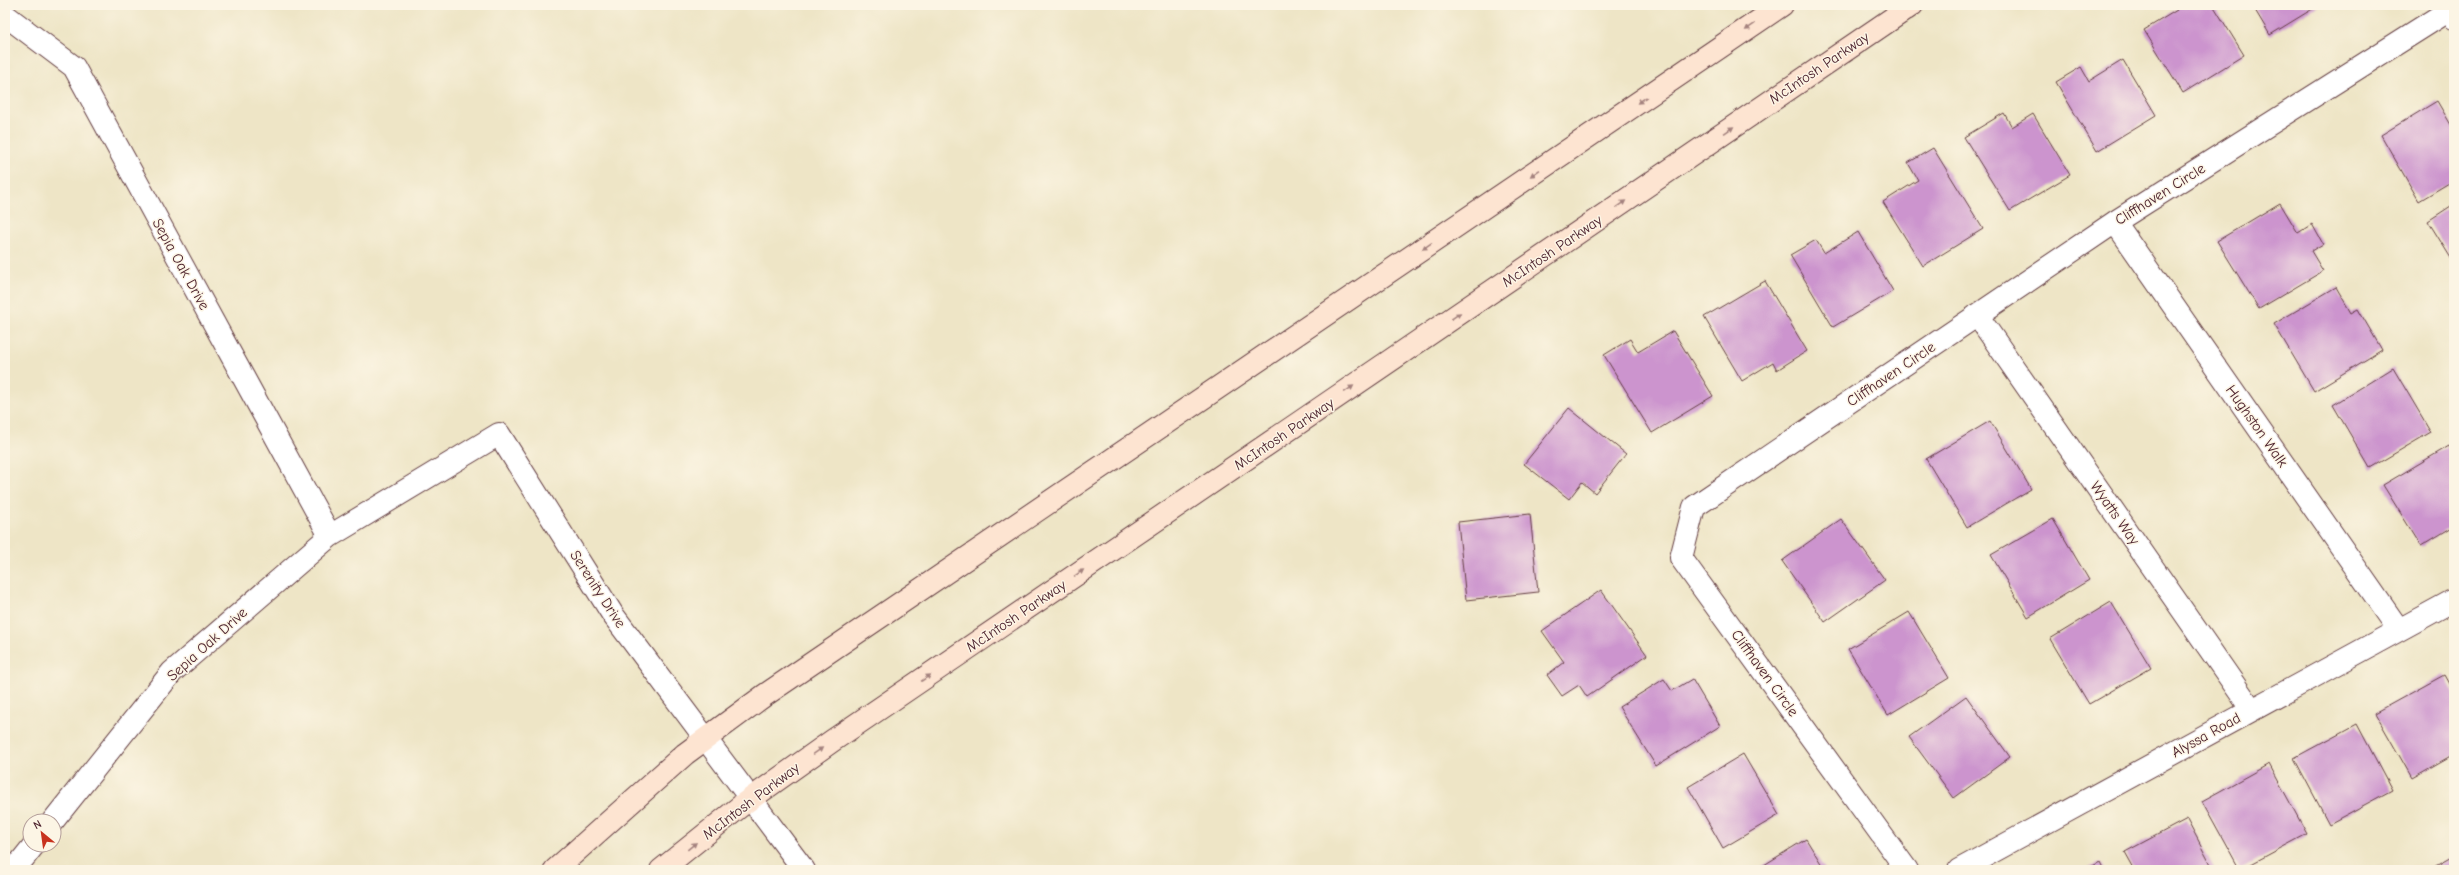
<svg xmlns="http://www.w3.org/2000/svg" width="2459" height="875" font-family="'Comic Neue',sans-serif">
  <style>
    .building { fill: #cc94ce }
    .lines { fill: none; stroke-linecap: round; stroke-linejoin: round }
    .street-casing { stroke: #633d42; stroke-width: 24 }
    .secondary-casing { stroke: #633d42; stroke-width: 24 }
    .street { stroke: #fff; stroke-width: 22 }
    .secondary { stroke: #fde4d1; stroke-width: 22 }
    .oneway { fill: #a4827e }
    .labels { text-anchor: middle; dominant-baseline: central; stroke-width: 3; stroke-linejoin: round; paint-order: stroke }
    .street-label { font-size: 15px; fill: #4a1f2b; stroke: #fcf5e5 }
  </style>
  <rect width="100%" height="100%" fill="#fcf5e5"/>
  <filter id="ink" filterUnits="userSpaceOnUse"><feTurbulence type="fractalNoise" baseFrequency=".025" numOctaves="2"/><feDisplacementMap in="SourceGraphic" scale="8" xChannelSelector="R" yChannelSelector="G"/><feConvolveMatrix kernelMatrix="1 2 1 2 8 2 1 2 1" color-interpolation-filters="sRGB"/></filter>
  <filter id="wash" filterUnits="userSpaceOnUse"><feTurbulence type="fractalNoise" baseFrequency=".012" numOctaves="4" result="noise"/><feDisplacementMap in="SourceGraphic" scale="16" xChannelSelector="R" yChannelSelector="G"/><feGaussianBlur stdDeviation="0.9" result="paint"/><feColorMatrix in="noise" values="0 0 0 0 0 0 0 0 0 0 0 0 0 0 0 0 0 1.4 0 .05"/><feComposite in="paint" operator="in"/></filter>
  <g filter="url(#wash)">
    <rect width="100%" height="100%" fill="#eee5c6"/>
    <g id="blocks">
      <!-- building -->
      <path class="building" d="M2173,5h40l31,50 -61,38 -39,-63 33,-20z
        M2252,5h67l-49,30z
        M2123,60l33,55 -59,36 -41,-69 25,-15 8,14z
        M2437,101l17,29v50l-35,21 -38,-66z
        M2004,113l8,14 21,-13 37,61 -60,36 -46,-74z
        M1933,148l50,81 -60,37 -40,-64 35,-22 -10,-17z
        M2280,203l18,30 14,-9 11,20 -12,7 12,20 -64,38 -42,-68z
        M2454,204v59l-26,-42z
        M1858,232l35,59 -60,36 -43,-72 26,-15 8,13z
        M1765,281l42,70 -30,19 -4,-8 -31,19 -38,-64z
        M2336,287l15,26 7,-4 24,41 -68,41 -40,-67z
        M1673,331l40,65 -61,37 -48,-78 26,-16 8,13z
        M2393,368l38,64 -61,36 -37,-63z
        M1569,408l57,46 -31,39 -13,-11 -13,17 -45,-35z
        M1990,421l41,68 -64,38 -41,-68z
        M2449,446l5,9v71l-33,20 -38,-61z
        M1530,514l8,78 -72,8 -8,-78z
        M1841,519l44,61 -60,42 -43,-61z
        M2053,519l36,61 -61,37 -37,-62z
        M1601,590l46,65 -60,42 -8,-12 -17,11 -15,-21 17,-13 -22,-31z
        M2111,602l40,66 -62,36 -39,-65z
        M1909,612l40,66 -61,37 -40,-66z
        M2444,675l10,18v61l-42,24 -37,-65z
        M1664,679l8,12 20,-12 28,47 -64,40 -37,-59z
        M1966,696l44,61 -56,41 -45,-61z
        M2357,724l35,66 -63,34 -35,-66z
        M1743,754l36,61 -56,33 -35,-61z
        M2269,764l38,70 -67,36 -38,-69z
        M2187,819l27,51h-79l-10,-18z
        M1806,839l19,31h-69z
        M2454,857v13h-23z
        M2100,862l4,8h-19z"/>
    </g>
  </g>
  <g filter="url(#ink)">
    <use href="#blocks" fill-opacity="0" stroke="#633d42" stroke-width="1"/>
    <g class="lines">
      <defs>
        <path id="street" d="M5,15l69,52 256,469
          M2115,222l284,408
          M1977,315l275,395
          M53,821l119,-149 158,-136 169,-102 114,181 191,255
          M14,870l20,-25
          M1907,870l-226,-312 13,-51 421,-285 333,-211 6,7
          M1959,870l495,-270"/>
        <path id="secondary" d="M555,870l130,-116 80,-59 1017,-690
          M661,870l81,-65 90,-64 1080,-736"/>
      </defs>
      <!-- street casing -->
      <use href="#street" class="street-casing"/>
      <!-- secondary casing -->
      <use href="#secondary" class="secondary-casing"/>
      <!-- street -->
      <use href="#street" class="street"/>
      <!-- secondary -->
      <use href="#secondary" class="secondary"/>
    </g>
    <!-- one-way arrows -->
    <defs><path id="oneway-solid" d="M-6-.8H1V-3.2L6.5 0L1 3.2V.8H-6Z"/></defs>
    <g class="oneway">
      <use href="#oneway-solid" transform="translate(1750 27) rotate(146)"/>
      <use href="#oneway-solid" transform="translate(1642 100) rotate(146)"/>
      <use href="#oneway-solid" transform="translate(1729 130) rotate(-34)"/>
      <use href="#oneway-solid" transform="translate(1535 173) rotate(146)"/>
      <use href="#oneway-solid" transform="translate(1621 204) rotate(-34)"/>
      <use href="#oneway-solid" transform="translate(1427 246) rotate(146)"/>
      <use href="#oneway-solid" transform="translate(1456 316) rotate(-34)"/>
      <use href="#oneway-solid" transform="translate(1349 389) rotate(-34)"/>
      <use href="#oneway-solid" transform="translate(1079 573) rotate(-34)"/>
      <use href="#oneway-solid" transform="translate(926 678) rotate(-34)"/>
      <use href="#oneway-solid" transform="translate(818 751) rotate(-35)"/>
      <use href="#oneway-solid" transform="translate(692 846) rotate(-39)"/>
    </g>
  </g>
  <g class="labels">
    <!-- street labels -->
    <g class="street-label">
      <text transform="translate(1819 68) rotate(-34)">McIntosh Parkway</text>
      <text transform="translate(2160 194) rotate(-32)">Cliffhaven Circle</text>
      <text transform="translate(1552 251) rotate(-34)">McIntosh Parkway</text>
      <text transform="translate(181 264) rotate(61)">Sepia Oak Drive</text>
      <text transform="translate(1891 374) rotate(-34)">Cliffhaven Circle</text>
      <text transform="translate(2257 426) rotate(55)">Hughston Walk</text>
      <text transform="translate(1284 434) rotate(-34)">McIntosh Parkway</text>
      <text transform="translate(2115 513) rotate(55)">Wyatts Way</text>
      <text transform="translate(598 589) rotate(57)">Serenity Drive</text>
      <text transform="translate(1016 616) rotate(-34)">McIntosh Parkway</text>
      <text transform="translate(207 644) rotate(-42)">Sepia Oak Drive</text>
      <text transform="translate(1765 673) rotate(54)">Cliffhaven Circle</text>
      <text transform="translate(2206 735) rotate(-29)">Alyssa Road</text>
      <text transform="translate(751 801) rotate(-37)">McIntosh Parkway</text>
    </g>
  </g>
  <!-- margin -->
  <rect width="2459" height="875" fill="none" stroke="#fcf5e5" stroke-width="20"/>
  <!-- north arrow -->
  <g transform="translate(42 833) rotate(331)"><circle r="19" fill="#fcf5e5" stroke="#b59f9b"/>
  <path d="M0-3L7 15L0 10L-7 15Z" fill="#c8321e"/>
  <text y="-6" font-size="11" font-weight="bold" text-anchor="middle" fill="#4a1f2b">N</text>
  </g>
</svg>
